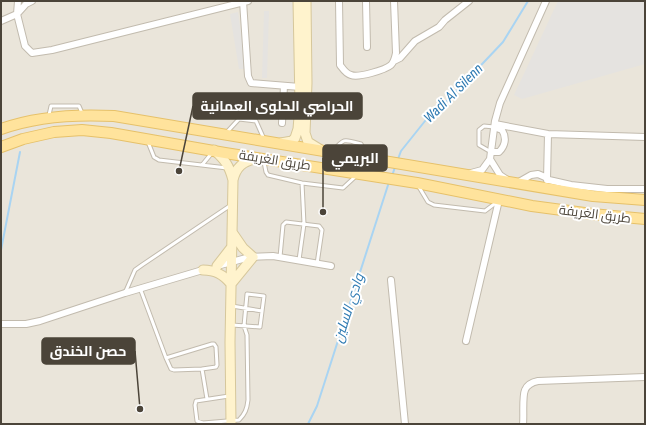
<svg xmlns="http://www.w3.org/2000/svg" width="646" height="425" font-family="'Roboto Condensed',Cairo,sans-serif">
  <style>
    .residential { fill: #eae5da }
    .parking { fill: #e5e3e0 }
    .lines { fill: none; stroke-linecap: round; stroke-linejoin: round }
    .stream { stroke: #a9d4f2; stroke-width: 2 }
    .lane-casing { stroke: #c2bbae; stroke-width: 5 }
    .street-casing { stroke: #c2bbae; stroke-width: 8 }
    .secondary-casing { stroke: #d6c79b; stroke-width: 11 }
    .primary-casing { stroke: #e6c16a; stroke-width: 12 }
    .lane { stroke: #fff; stroke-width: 3 }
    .street { stroke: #fff; stroke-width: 6 }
    .secondary { stroke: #fff3cd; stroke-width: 9 }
    .primary { stroke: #ffe39c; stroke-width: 10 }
    .labels { text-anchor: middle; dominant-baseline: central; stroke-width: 4; stroke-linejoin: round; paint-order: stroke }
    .street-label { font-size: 13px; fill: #4b4439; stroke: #fff }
    .water-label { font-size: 14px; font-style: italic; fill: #2e7ab2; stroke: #fff }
    .leader { fill: none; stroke: #4b4439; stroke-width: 1.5 }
    .callout-dot { fill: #4b4439; stroke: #fff; stroke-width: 1.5 }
    .callout { fill: #4b4439; stroke: #4b4439; stroke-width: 1.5 }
    .callout-label { font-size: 14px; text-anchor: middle; font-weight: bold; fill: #fff }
  </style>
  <rect width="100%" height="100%" fill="#f6f3ec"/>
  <!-- residential -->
  <path class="residential" d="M1,1h644v423h-644z"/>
  <!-- parking -->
  <path class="parking" d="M558,1h87v63l-123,35 -8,-4z
    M264,11h5l-2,67h-5z
    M238,12l8,57h-7l-9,-55z"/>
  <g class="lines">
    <!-- stream -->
    <path class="stream" d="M398,159l3,-8 24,-30 23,-21 55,-58 25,-41
      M392,176l3,-9
      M1,250l19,-98
      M308,424l9,-18 72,-224"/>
    <defs>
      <path id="lane" d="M49,115l2,-9h28l3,7
        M227,132l12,-13 17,2 8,18
        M148,142l6,15 5,3 68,8
        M333,151c11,-13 11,-12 28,-7l6,11
        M491,152l-12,-7v-15l5,-4 10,1
        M264,162l2,10 2,3 34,8 41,5 13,-12
        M202,165l9,-11
        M419,187l9,15 6,3 51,6 12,-9
        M280,257l3,-32 3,-3 33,4 3,4 -5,34
        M299,260l5,-36 -2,-41
        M140,288l26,70 5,11 3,1 28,-1 14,-2 1,-2 -1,-18 -2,-3h-2l-46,14
        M125,293l10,-23 7,-5 89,-60
        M232,306l30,5
        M202,369l5,30
        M229,396l-33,5 -1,4 2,16 6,2 36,-3c6,-6 8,-11 9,-20l-1,-65 -3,-9 3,-32 17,2 -4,31 -28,-2"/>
      <path id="street" d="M18,1l-1,13 8,32 7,7 20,-3 196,-49
        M243,1l5,75 3,7 49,4
        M339,1l1,64c3,4 6,9 11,10 7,3 34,-5 40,-10 3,-3 4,-7 5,-12l-2,-52
        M366,1l1,46
        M1,21l16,-7 9,-10 6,-3
        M394,61l6,-3 15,-17 24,-14 6,-7 24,-19
        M282,123l2,-37
        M495,124l53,10 97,3
        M491,152h8c6,-6 8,-14 3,-22l-8,-3
        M490,159l10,16 6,4
        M471,173l11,-3 8,-11 5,-38 5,-18 46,-102
        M547,180l1,-46
        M517,183l14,-8 7,-1 7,3 4,3 22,5 36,4h38
        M217,266l33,-9 23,-1 58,10
        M391,280l14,144
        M1,324h25l14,-3 85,-28 81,-24
        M466,341l33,-141
        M523,424c1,-8 -1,-27 2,-34 2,-5 8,-8 13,-9l107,-4"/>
      <path id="secondary" d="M306,1l1,82 -2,50 3,9 13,8
        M281,143l11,-2 3,-3 3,-9 2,-24 -2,-104
        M214,150c11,10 15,15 19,30
        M217,266l14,-18
        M203,270c12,0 20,4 28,14l22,-27 -10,-9 -11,-16
        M231,424l-1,-82 3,-162c3,-13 10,-19 23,-21"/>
      <path id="primary" d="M1,129c36,-13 75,-15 113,-13l479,80 52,4
        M1,147l22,-8 31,-7 28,-2 29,3 114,20 192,30 115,23 60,8 53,5"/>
    </defs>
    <!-- lane casing -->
    <use href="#lane" class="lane-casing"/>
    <!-- street casing -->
    <use href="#street" class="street-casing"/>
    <!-- secondary casing -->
    <use href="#secondary" class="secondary-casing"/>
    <!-- primary casing -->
    <use href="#primary" class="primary-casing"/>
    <!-- lane -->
    <use href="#lane" class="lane"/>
    <!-- street -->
    <use href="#street" class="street"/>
    <!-- secondary -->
    <use href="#secondary" class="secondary"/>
    <!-- primary -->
    <use href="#primary" class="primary"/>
  </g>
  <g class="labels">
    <!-- street labels -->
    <g class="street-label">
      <text transform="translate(275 160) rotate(9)">طريق الغريفة</text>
      <text transform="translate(595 214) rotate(7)">طريق الغريفة</text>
    </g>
    <!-- water labels -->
    <g class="water-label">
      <text transform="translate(453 93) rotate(-45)">Wadi Al Silenn</text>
      <text transform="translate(348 308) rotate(-72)">وادي السلين</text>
    </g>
  </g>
  <!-- callouts -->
  <path class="leader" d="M179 171L193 106M323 212L323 158M140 409L135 351"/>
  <g class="callout-dot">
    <circle cx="179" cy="171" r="4"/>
    <circle cx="323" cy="212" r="4"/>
    <circle cx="140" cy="409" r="4"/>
  </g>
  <g class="callout">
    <rect x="193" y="93" width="169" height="26" rx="4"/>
    <rect x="323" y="145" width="64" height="26" rx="4"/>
    <rect x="42" y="338" width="93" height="26" rx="4"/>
  </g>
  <g class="callout-label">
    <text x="277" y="111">الحراصي الحلوى العمانية</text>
    <text x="355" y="163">البريمي</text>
    <text x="88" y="356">حصن الخندق</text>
  </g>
  <!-- border -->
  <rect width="646" height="425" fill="none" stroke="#4b4439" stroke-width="4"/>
</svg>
